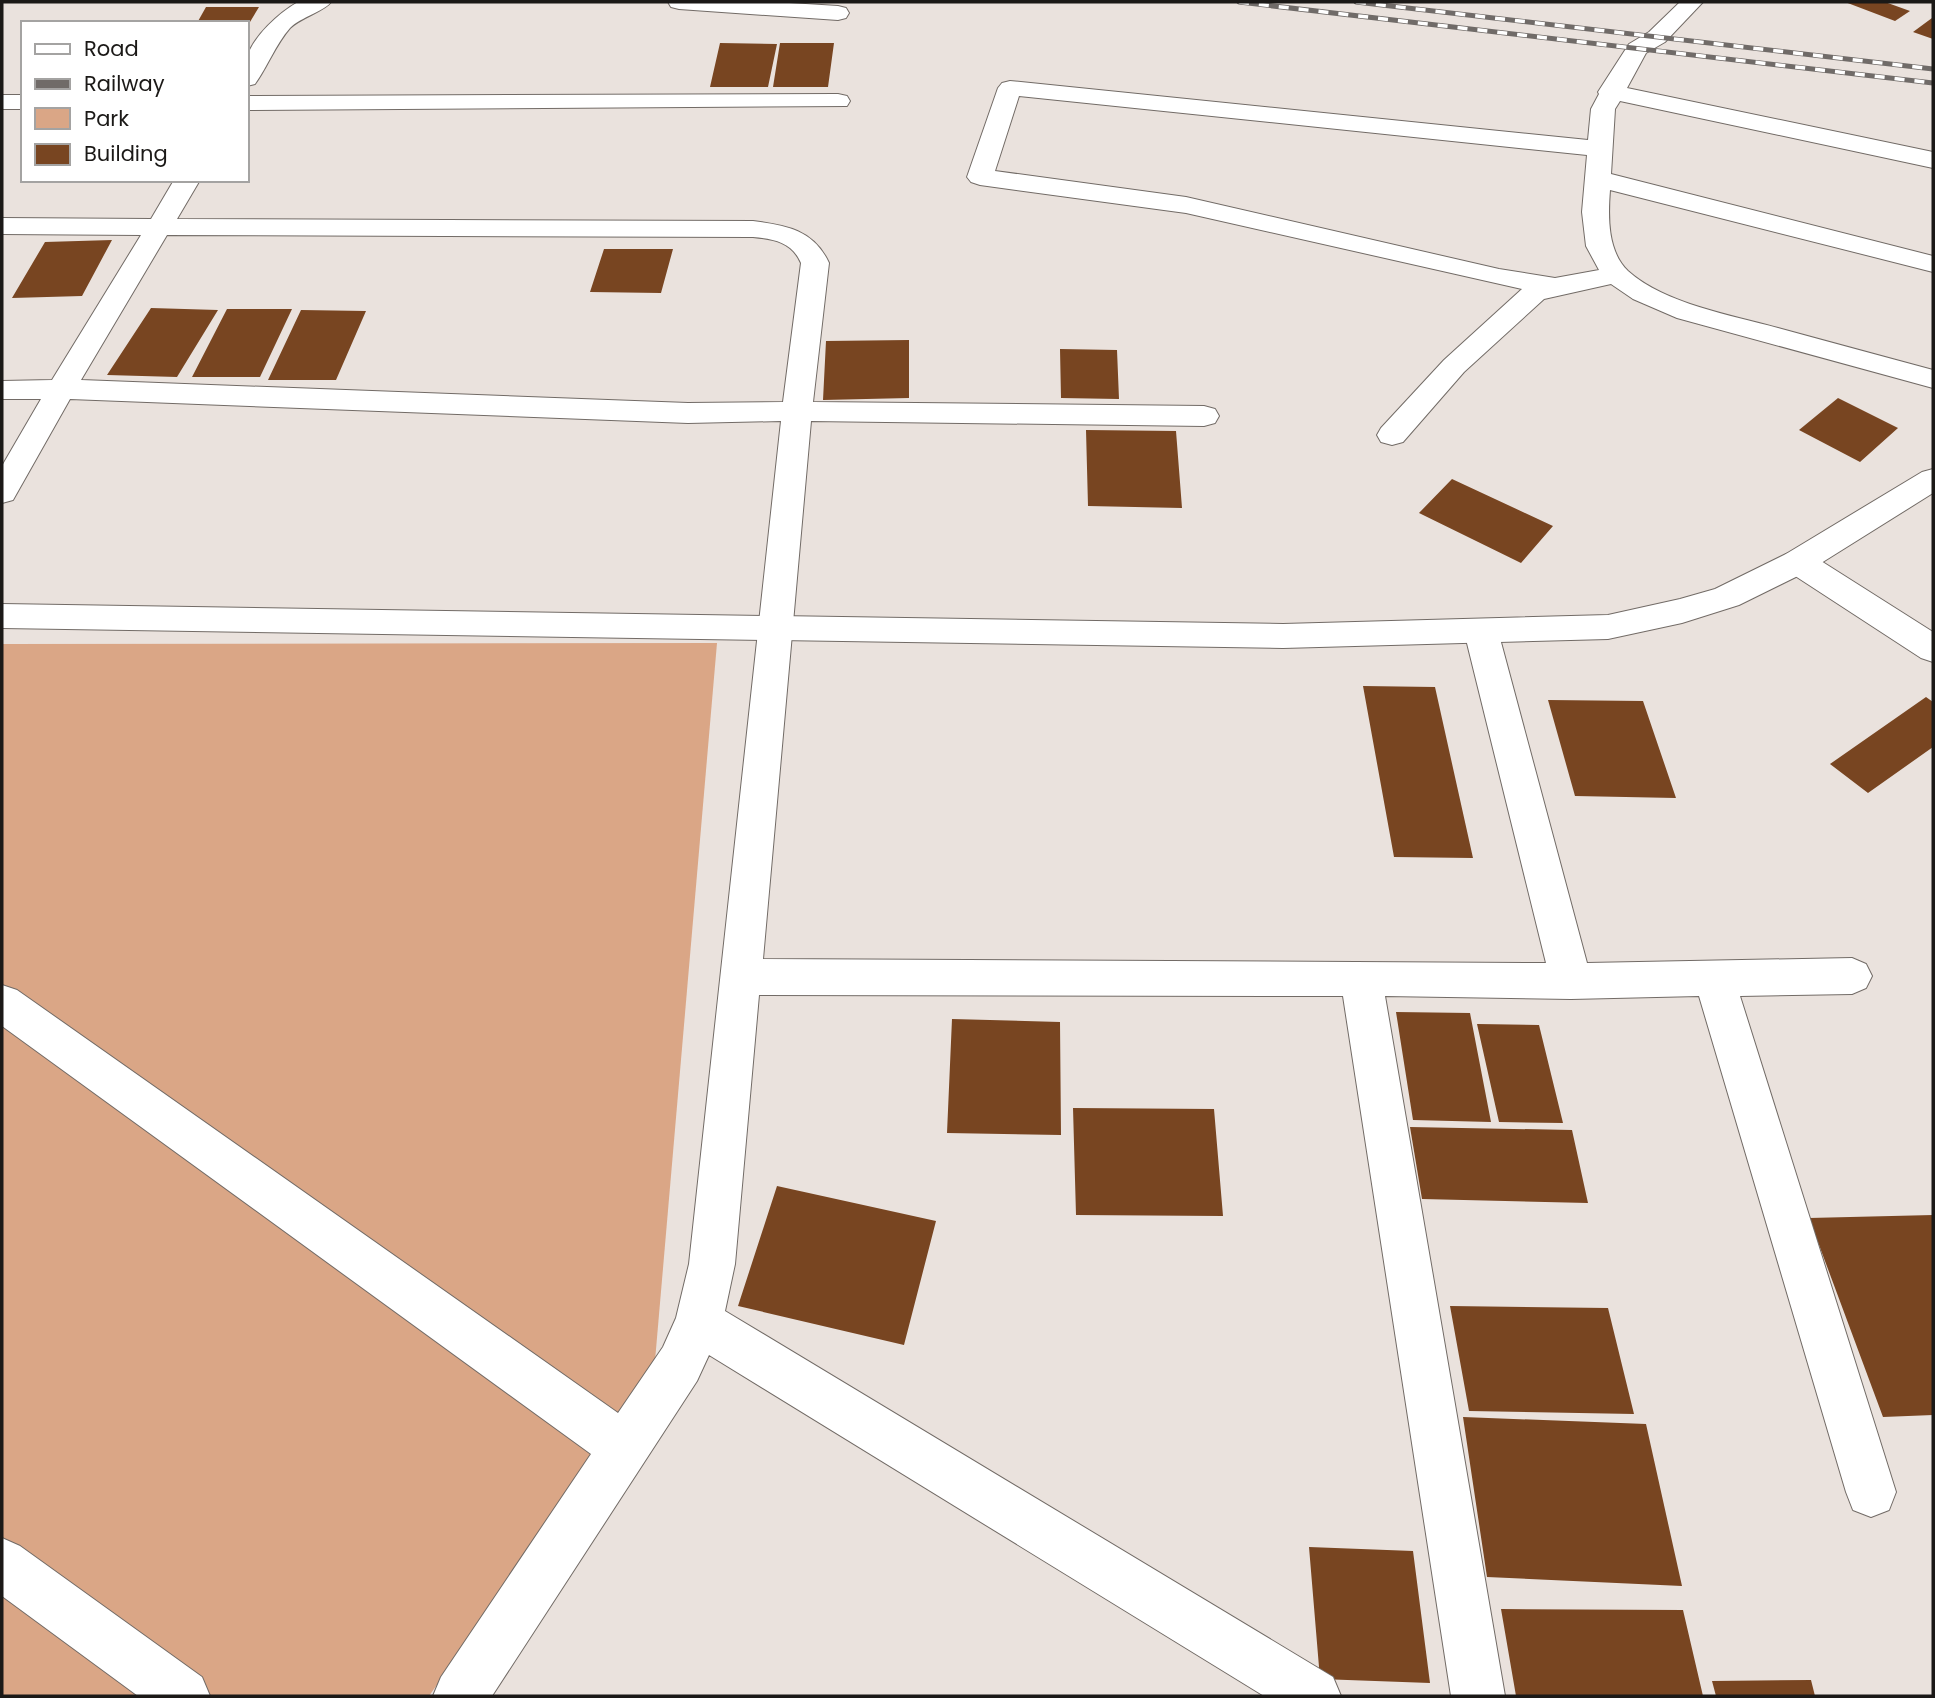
<svg xmlns="http://www.w3.org/2000/svg" width="1935" height="1698" font-family="Poppins,sans-serif">
  <style>
    .green { fill: #daa686 }
    .building { fill: #784521 }
    .lines { fill: none; stroke-linecap: round; stroke-linejoin: round }
    .minor-casing { stroke: #726b66; stroke-width: 2 }
    .tertiary-casing { stroke: #726b66; stroke-width: 2 }
    .minor { fill: #fff; fill-rule: evenodd }
    .tertiary { fill: #fff; fill-rule: evenodd }
    .rail-casing { stroke: #706b68; stroke-width: 5 }
    .rail { stroke: #fff; stroke-width: 3.5; stroke-dasharray: 10; stroke-linecap: butt }
  </style>
  <rect width="100%" height="100%" fill="#eae2dd"/>
  <!-- green -->
  <path class="green" d="M717,643l-64,741 -224,312h-427v-1052z"/>
  <!-- building -->
  <path class="building" d="M1845,2h40l25,9 -15,10z
    M206,7h53l-12,20v-4h-50z
    M1932,18l1,21 -20,-7z
    M720,43l57,1 -9,43h-58z
    M780,43h54l-6,44h-55z
    M112,240l-30,56 -70,2 33,-56z
    M604,249h69l-12,44 -71,-1z
    M151,308l67,2 -41,67 -70,-2z
    M227,309h65l-32,68h-68z
    M301,310l65,1 -30,69h-68z
    M909,340v58l-86,2 3,-59z
    M1060,349l57,1 2,49 -58,-1z
    M1838,398l60,30 -38,34 -61,-32z
    M1086,430l90,1 6,77 -94,-2z
    M1452,479l101,47 -32,37 -102,-50z
    M1363,686l72,1 38,171 -79,-1z
    M1926,697l7,5v45l-65,46 -38,-29z
    M1548,700l95,1 33,97 -101,-2z
    M1396,1012l74,1 21,109 -78,-2z
    M952,1019l108,3 1,113 -114,-2z
    M1477,1024l62,1 24,98 -64,-1z
    M1073,1108l141,1 9,107 -147,-1z
    M1410,1127l162,3 16,73 -166,-4z
    M777,1186l159,35 -32,124 -166,-39z
    M1933,1215v200l-50,2 -74,-199z
    M1450,1306l158,2 26,106 -165,-3z
    M1463,1417l183,7 36,162 -195,-9z
    M1309,1547l104,4 17,132 -110,-4z
    M1501,1609l182,1 20,86h-187z
    M1811,1680l4,16h-99l-4,-15z"/>
  <g class="lines">
    <defs>
      <path id="minor" d="M298,2h33c-6,9 -30,15 -41,26 -15,17 -22,38 -35,56l-8,2c0,-8 -2,-20 0,-28 5,-21 33,-46 51,-56z
        M668,2h105l65,4 8,2 3,5 -3,5 -8,2 -159,-11 -8,-2z
        M1680,2h23l-38,40 -19,11 -19,35 306,64v16l-313,-67 -5,8 -4,65 322,82v16l-323,-82c-2,26 -3,61 18,81 37,33 103,44 150,57 51,14 103,28 155,42v18l-256,-70 -44,-19 -22,-15 -67,15 -80,73 -61,70 -11,3 -11,-3 -4,-7 4,-7 63,-68 78,-71 -336,-76 -206,-28 -9,-3 -4,-5 31,-89 4,-5 8,-2 578,59 3,-31 8,-15 -1,-2 31,-48 20,-12zM1019,96l568,59 -5,57 4,34 13,24 -44,8 -56,-9 -313,-72 -191,-26z
        M838,94l9,2 3,5 -3,5 -600,4v-14z
        M2,95h21v14h-21z
        M174,180h26l-23,39 576,2c33,4 61,9 76,42l-16,139 391,4 11,3 4,7 -4,7 -11,3 -393,-5 -48,538 783,4 -82,-332 5,-9 12,-3 12,3 5,9 89,332 265,-5 14,6 6,12 -6,12 -14,6 -112,2 156,496 -7,18 -18,7 -18,-7 -7,-18 -147,-496 -128,3 -186,-3 120,700h-54l-108,-700 -584,-1 -24,269 -10,47 608,366 8,19h-77l-555,-341 -12,26 -205,315h-59l8,-19 150,-223 -589,-428v-41l15,5 601,423 45,-66 13,-29 13,-54 92,-843 -93,2 -618,-24 -57,101 -11,3v-37l39,-67h-39v-18l50,-1 89,-145 -139,-1v-16l149,1zM167,235l586,2c21,2 39,5 48,26l-18,139 -95,1 -607,-23z
        M1798,551l12,3 123,78v30l-12,-4 -135,-88 -5,-8 5,-8z
        M2,1538l18,8 182,131 8,19h-72l-136,-100z"/>
      <path id="tertiary" d="M1933,469v24l-123,77 -71,35 -57,18 -74,16 -325,9 -1281,-20v-24l1281,20 325,-9 72,-16 35,-10 71,-35 136,-82z"/>
    </defs>
    <!-- minor casing -->
    <use href="#minor" class="minor-casing"/>
    <!-- tertiary casing -->
    <use href="#tertiary" class="tertiary-casing"/>
    <!-- minor -->
    <use href="#minor" class="minor"/>
    <!-- tertiary -->
    <use href="#tertiary" class="tertiary"/>
    <defs>
      <path id="rail" d="M1239,2l694,81
        M1356,2l577,67"/>
    </defs>
    <!-- rail casing -->
    <use href="#rail" class="rail-casing"/>
    <!-- rail -->
    <use href="#rail" class="rail"/>
  </g>
  <!-- border -->
  <rect width="1935" height="1698" fill="none" stroke="#1b1917" stroke-width="7"/>
  <!-- legend -->
  <rect x="21" y="21" width="228" height="161" fill="#ffffff" stroke="#a4a3a2" stroke-width="2"/>
  <rect x="35" y="44" width="35" height="10" fill="#ffffff" stroke="#a4a3a2" stroke-width="2"/>
  <text x="84" y="56" font-size="21" fill="#1b1917">Road</text>
  <rect x="35" y="79" width="35" height="10" fill="#706b68" stroke="#a4a3a2" stroke-width="2"/>
  <text x="84" y="91" font-size="21" fill="#1b1917">Railway</text>
  <rect x="35" y="108" width="35" height="21" fill="#daa686" stroke="#a4a3a2" stroke-width="2"/>
  <text x="84" y="126" font-size="21" fill="#1b1917">Park</text>
  <rect x="35" y="144" width="35" height="21" fill="#784521" stroke="#a4a3a2" stroke-width="2"/>
  <text x="84" y="161" font-size="21" fill="#1b1917">Building</text>
</svg>
